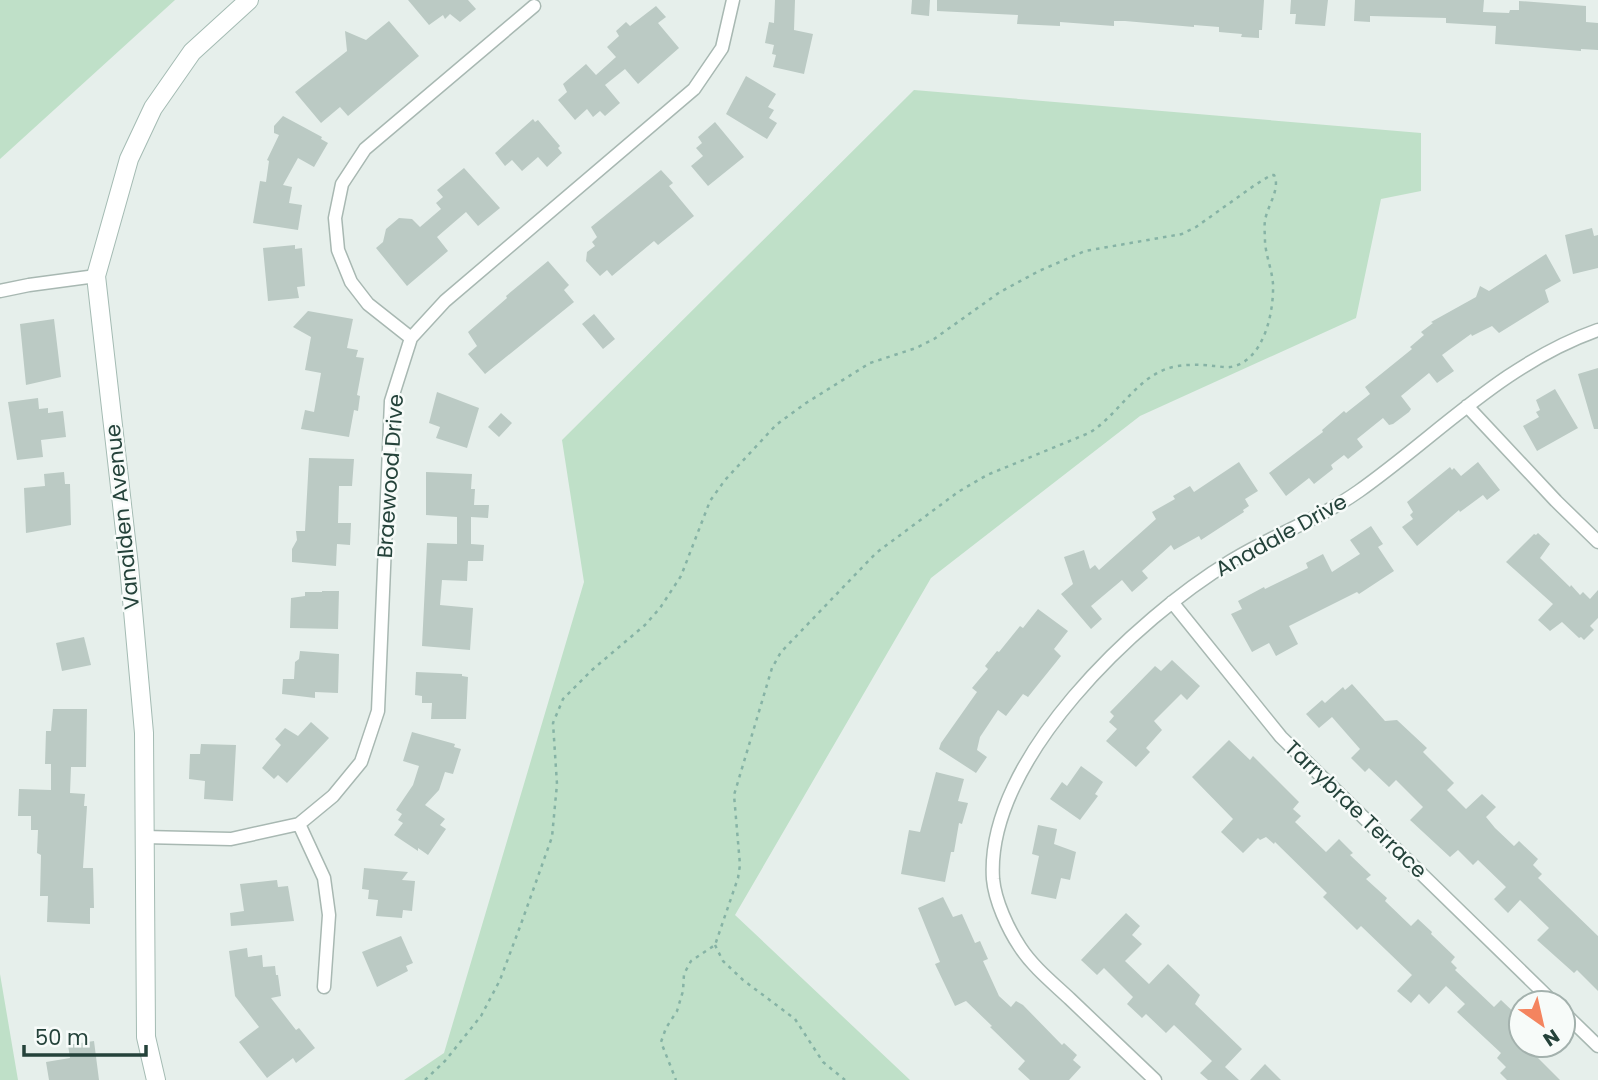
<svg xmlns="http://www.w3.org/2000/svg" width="1598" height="1080" font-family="Poppins,sans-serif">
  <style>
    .green { fill: #bfe0c8 }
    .building { fill: #bbcac4 }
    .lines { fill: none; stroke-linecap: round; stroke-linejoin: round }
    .minor-casing { stroke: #a8b8b2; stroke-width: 15 }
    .secondary-casing { stroke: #a4bbb3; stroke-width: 20 }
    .path { stroke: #86b3a5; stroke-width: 2.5; stroke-dasharray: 3.5 5; stroke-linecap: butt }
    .minor { stroke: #fff; stroke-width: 12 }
    .secondary { stroke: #fff; stroke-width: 18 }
    .labels { text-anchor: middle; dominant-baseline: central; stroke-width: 5; stroke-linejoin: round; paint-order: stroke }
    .street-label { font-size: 21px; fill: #24423a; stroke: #f7fbf9 }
  </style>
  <rect width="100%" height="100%" fill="#e6efeb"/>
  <!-- green -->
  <path class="green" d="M0,0h175l-175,159z
    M914,90l507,43v58l-40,8 -25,119 -216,98 -209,162 -196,337 175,165h-506l40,-27 140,-471 -22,-142z
    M0,974l18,106h-18z"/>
  <!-- building -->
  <path class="building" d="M408,0h60l8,9 -16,13 -10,-8 -5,5 -2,-4 -14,10z
    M775,0h20l-1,30 19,4 -9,40 -31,-7 3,-12 -4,-1 2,-9 -9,-2 4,-21 5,1z
    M912,0h18l-1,16 -18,-2z
    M937,0h327l-2,30h-3v8l-18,-1 1,-3 -23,-2v-5l-25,-2v2l-69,-6h-11v5l-54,-4v4l-43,-2 1,-9 -81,-4z
    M1291,0h37l-3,26 -30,-2 1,-10h-6z
    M1355,0h129l-1,12 26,1 1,-3h9v-9l67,5v16l12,1v27l-17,-1v2l-86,-7 1,-18 -50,-3v-5l-76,-2v6l-16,-1z
    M656,6l10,11 -8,6 21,25 -41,36 -13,-15 -20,16 15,18 -15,13 -5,-5 -7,6 -6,-8 -12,11 -17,-20 9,-8 -4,-8 23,-20 10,11 20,-18 -9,-10 12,-11 -3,-5 10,-9 4,4z
    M389,21l30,35 -71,60 -8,-9 -19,16 -26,-31 52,-41 -2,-20 21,9z
    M746,76l30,18 -8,13 6,3 -5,8 8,5 -10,16 -41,-25z
    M283,116l39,21 -1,2 7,4 -14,24 -16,-9 -15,27 9,2 -3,16 13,2 -4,25 -45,-7 7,-42 6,1 3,-21 -2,-1 12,-25 -5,-2v-7z
    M533,119l2,3 3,-2 22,26 -2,2 4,5 -15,14 -9,-10 -16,14 -10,-11 -7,6 -10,-13z
    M715,122l29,35 -36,29 -17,-20 12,-10 -7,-8 6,-5 -4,-6z
    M464,168l36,40 -22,18 -12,-14 -29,25 11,14 -41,35 -31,-38 7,-6 3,-13 13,-11 13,1 8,8 21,-18 -5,-6 7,-6 -6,-7z
    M661,170l12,13 -4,3 25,30 -36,29 -4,-4 -42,35 -5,-6 -7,6 -14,-15 1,-9 8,-6 -3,-4 5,-5 -6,-10z
    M1592,228l2,8 4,-1v33l-25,6 -8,-39z
    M295,245v4l7,-1 3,38 -8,1 2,11 -31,3 -5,-53z
    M1546,254l15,27 -16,9 4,12 -50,31 -7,-7 -20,10 -1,-2 -29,21 12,16 -17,12 -8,-10 -28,23 10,13 -2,3 -16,12 -4,1 -6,-7 -26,21 6,8 -15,12 -4,-4 -13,10 2,4 -19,15 -5,-6 -23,18 -17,-23 54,-41 -1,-2 22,-19 2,2 24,-19 -5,-7 47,-38 -2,-2 14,-12 -3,-3 12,-9 -2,-1 45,-25 4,-11 9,5z
    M548,261l21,24 -5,5 10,12 -89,72 -17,-20 9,-8 -9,-14 39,-34 -1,-2z
    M308,311l45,8 -6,29 11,2 -2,7 8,1 -7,37 3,1 -2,15 -4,-1 -5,27 -48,-8 4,-19 9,2 7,-39 -16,-3 6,-33 -18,-10z
    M594,314l21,25 -12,10 -21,-25z
    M54,319l7,58 -35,8 -6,-61z
    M1598,368v61h-4l-16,-55z
    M1555,389l23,39 -41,23 -14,-25 16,-9 -3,-5 4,-2 -4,-10z
    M437,392l42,16 -12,40 -31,-10 4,-11 -11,-4z
    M38,398l1,11 9,-1v5l15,-2 3,26 -25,3 2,17 -26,3 -9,-58z
    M501,413l11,10 -13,14 -11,-10z
    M309,458l45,1 -2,27h-13l-1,37h13l-1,22 -13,-1 -1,22 -44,-4v-13l5,-9 -1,-9h9z
    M1239,462l19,29 -13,8 4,7 -6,4 1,2 -43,28 -2,-4 -25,14 -3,-5 -29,26 6,7 -16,14 -10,-12 -31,26 11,13 -11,10 -30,-35 12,-10 -9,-27 20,-7 6,19 5,-4 4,5 57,-51 -4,-7 23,-13 -2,-3 17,-10 4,6z
    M1478,462l22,28 -13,10 -4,-5 -23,17 -1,-2 -42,36 -15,-19 11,-8 -3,-4 3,-3 -6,-10 43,-35 2,3 2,-2 7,8z
    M64,472l1,12h5l1,41 -45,8 -2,-45 21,-2 -1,-12z
    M426,472l46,2 -1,15h4l-1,16h15l-1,13 -17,-1v27l13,1 -1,16h-15l-1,20 -25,-1 -2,25 33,3 -3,42 -48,-4 5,-103 30,1v-27l-31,-2z
    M1371,526l12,18 -5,3 16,24 -35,23 -2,-2 -68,34 9,18 -22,12 -7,-13 -17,9 -21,-38 11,-5 -4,-8 26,-14 1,2 43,-21 -2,-5 17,-9 9,18 28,-18 -10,-14z
    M1538,533l12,11 -10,14 30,29 1,-2 9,10 3,-3 7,7 8,-9v28l-8,8 4,4 -10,10 -3,-3 -2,1 -17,-16 -12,9 -12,-11 15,-16 -47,-42 28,-28 2,1z
    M322,591h17l-1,38 -48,-1 1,-30 14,-2v-4h17z
    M1038,609l30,22 -14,18 7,7 -33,41 -5,-3 -17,22 -8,-6 -18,27 -3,13 10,7 -11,16 -37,-24 2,-6 36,-51 -5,-4 16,-19 -3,-3 12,-15 2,1 21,-26 3,2z
    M84,637l7,28 -29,6 -6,-28z
    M300,651l39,3 -1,39 -23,-1v6l-33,-4 1,-15h11l1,-17 4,-3z
    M1172,660l28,26 -13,14 -6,-6 -27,27 8,9 -16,18 4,4 -14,15 -30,-26 11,-12 -8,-7 5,-6 -4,-4 45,-46 6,5z
    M416,672l46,2v2l6,1 -2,42h-35l1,-16h-10v-7l-7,-1z
    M1352,684l33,37 12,-1 30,28 -4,4 31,31 -7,7 19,19 16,-15 14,13 -10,10 9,11 19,18 5,-5 19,18 -5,6 9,9 -4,4 60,58v55l-21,-21 -3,3 -37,-33 12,-12 -29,-28 -12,13 -14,-14 12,-12 -28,-27 -5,5 -15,-15 -8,7 -40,-37 13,-13 -27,-27 -7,7 -20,-19 -4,4 -14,-14 9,-9 -28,-32 -13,11 -13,-14 16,-14 3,3 18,-16 2,3z
    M53,709h34l-1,58h-15l-1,26 15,1 -1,12h3l-4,62h10l1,40h-4v16l-43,-2 1,-26h-8l1,-41 -4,-2 1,-23h-7v-14h-13l1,-27 32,1v-26h-6l1,-33h5z
    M311,722l18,16 -42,45 -9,-8 -4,4 -12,-11 19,-23 -6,-6 10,-11 13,8z
    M412,732l43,12 -1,3 7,2 -8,25 -8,-2 -6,18 -14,15 20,14 -5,6 6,4 -18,26 -10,-7v3l-24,-16 9,-12 -5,-3 4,-6 -6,-4 17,-25 6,-19 -16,-5z
    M1229,740l21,20 3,-4 46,46 -6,7 8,7 -6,6 31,30 13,-13 14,14 -3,2 21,20 -5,4 21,19 -2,3 26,25 7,-7 14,13 -1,2 24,23 -4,5 6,6 -2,2 39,37 7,-7 20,19v26h4l35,35h-53l-7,-7 6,-6 -9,-9 4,-5 -44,-41 8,-8 -19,-18 -17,18 -10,-10 -8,9 -14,-12 15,-16 -51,-49 -4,4 -34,-33 4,-4 -52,-51 -1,2 -8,-7 -6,3 -2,-2 -15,15 -22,-21 12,-13 -41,-42z
    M201,744l35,1 -3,56 -29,-2 1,-18 -16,-2 1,-25h10z
    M1081,766l22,16 -8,12 3,2 -18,24 -30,-21 12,-17 5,4z
    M936,772l28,7 -6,22 10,2 -6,21 -3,-1 -5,29h-3l-6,30 -44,-8 8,-44 11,2z
    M1038,825l19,4 -3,15 22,8 -6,28 -9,-2 -5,21 -25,-5 8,-38 -7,-2z
    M364,868l44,4 -6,8 13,1 -3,30 -9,-1 -1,8 -26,-2 2,-16 -10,-1 1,-9 -7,-1z
    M277,880l1,7 10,-1 6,35 -63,5 -1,-13 14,-2 -4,-27z
    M943,897l10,20 9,-3 13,29 5,-2 8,18 -5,2 16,35 12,11 5,-6 7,4 39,40 2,-2 13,12 -4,5 8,7 -12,13h-39l-12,-11 7,-8 -35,-34 2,-1 -26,-25 -11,5 -20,-42 5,-2 -22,-54z
    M1126,913l14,13 -8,9 10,9 -17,17 24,23 19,-20 32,31 -5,9 47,45 -17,18 14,13h-31l-8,-7 12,-12 -38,-36 -8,8 -20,-19 -4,4 -15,-14 6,-7 -29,-29 -7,7 -16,-15z
    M401,936l12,27 -7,3 2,5 -31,16 -15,-35z
    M247,948l1,9 14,-2 1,12 12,-1 1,9h2l3,21 -10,2 25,32 3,-2 16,20 -19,15 -3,-5 -26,20 -28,-36 20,-15 -24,-31 -6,-45z
    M94,1041l5,39h-50l-3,-18 24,-4 -2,-13z
    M1265,1064l16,16h-31z"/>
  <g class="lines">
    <defs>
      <path id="minor" d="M0,291l29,-6 67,-9
        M411,338l-43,-34 -17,-22 -13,-32 -3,-32 7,-34 23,-35 169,-143
        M1467,406l89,95 42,41
        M1172,602l109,135 273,266
        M299,824l25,54 5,37 -5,72
        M144,837l87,2 68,-15 34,-28 28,-34 17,-51 13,-310 20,-63 34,-37 249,-212 28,-41 11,-48
        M1563,1012l35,34
        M1155,1080c-28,-27 -57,-54 -85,-81 -17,-16 -37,-32 -50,-52 -12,-18 -25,-46 -27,-68 -8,-119 144,-261 238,-318 42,-26 87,-41 128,-70 79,-56 145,-128 239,-161"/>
      <path id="secondary" d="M156,1080l-10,-43 -2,-304 -15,-167 -33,-290 33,-117 24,-51 39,-56 57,-52"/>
    </defs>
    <!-- minor casing -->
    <use href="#minor" class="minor-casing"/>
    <!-- secondary casing -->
    <use href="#secondary" class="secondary-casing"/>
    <!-- path -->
    <path class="path" d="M715,945l8,16 20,19 52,39 28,43 22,18
      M425,1080l20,-19 36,-45 19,-36 21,-56 31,-87 5,-53 -4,-61 10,-24 29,-29 53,-45 15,-17 21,-32 29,-75 15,-21 51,-55 30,-22 64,-40 46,-15 18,-9 66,-47 39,-21 46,-20 97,-17 14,-7 59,-42 16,-10h3c7,14 -7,31 -9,46 -1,6 0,14 0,21 1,14 7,28 8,42 1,28 -9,78 -43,83 -5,1 -11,-1 -16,-1 -14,-2 -34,-2 -48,3 -32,12 -49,47 -77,64l-102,42 -29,17 -82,61 -95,99 -9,16 -38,127 6,70 -2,13 -23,67 -24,16 -7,13 -1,17 -6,20 -11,17 -5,14 15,38"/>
    <!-- minor -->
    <use href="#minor" class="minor"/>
    <!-- secondary -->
    <use href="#secondary" class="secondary"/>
  </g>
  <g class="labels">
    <!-- street labels -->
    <g class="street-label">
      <text transform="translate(390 476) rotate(-86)">Braewood Drive</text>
      <text transform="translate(122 517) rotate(-96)">Vanalden Avenue</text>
      <text transform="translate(1281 535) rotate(-29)">Anadale Drive</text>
      <text transform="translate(1356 809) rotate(44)">Tarrybrae Terrace</text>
    </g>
  </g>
  <!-- north arrow -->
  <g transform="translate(1542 1024) rotate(146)"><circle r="33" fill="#f7fbf9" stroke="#a3b1ad" stroke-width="2"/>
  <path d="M0-5L12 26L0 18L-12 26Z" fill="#f4845f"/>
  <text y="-10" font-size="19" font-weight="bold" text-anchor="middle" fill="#24423a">N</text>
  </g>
  <!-- scale -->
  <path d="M24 1045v10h122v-10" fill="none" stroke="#24423a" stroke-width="3.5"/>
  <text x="35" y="1045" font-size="21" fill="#24423a" stroke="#f7fbf9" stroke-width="5" paint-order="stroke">50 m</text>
</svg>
